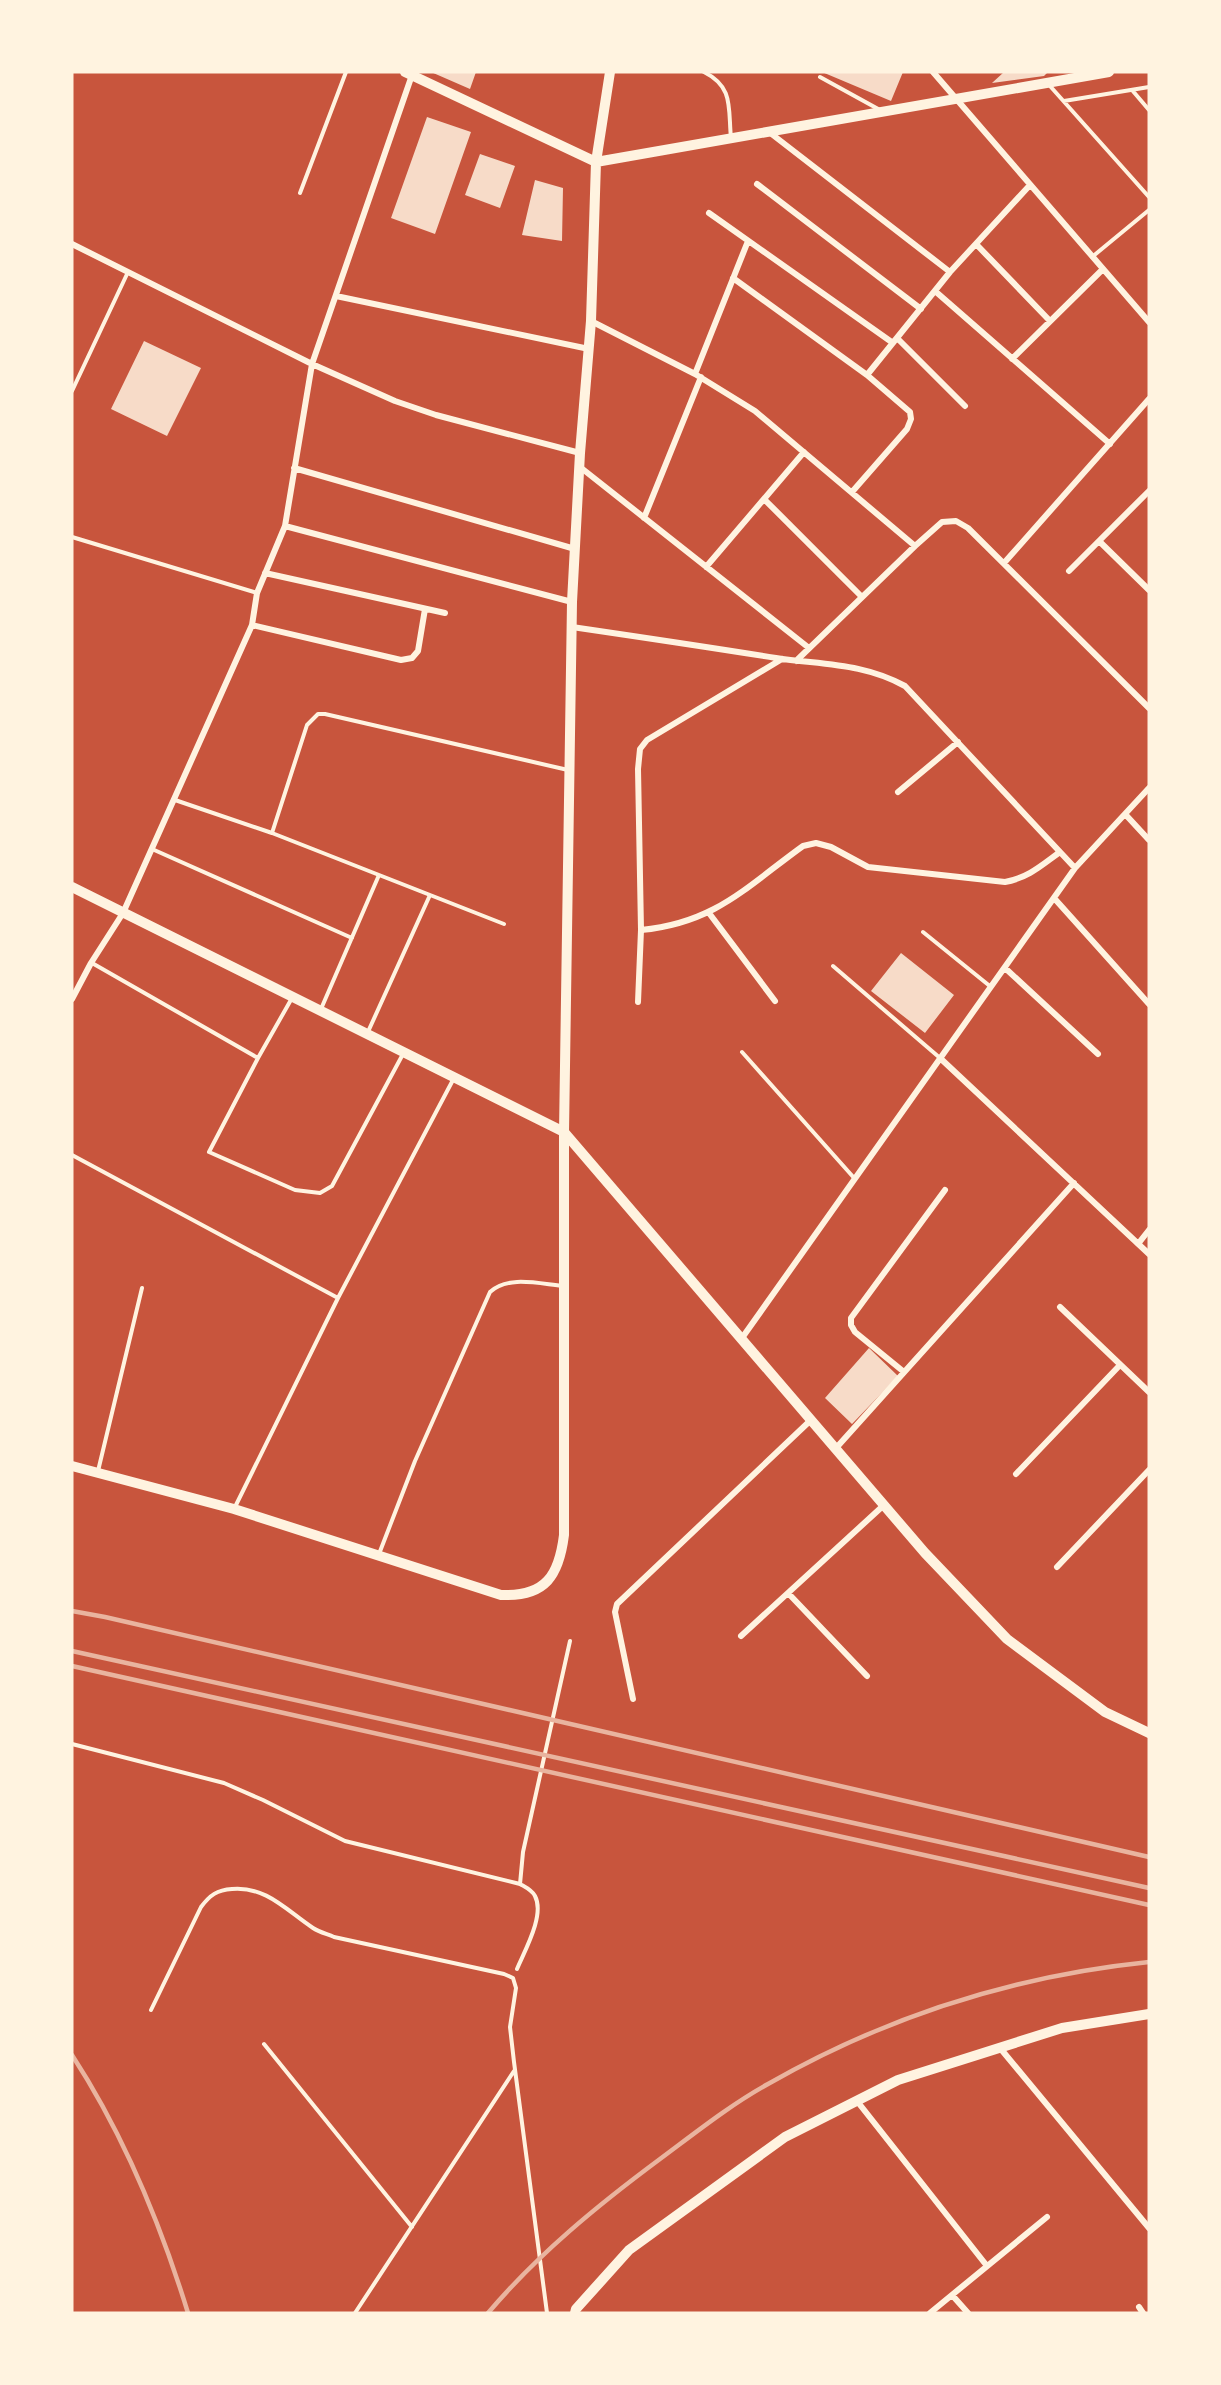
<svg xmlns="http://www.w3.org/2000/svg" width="1221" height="2385" font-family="'Fira Sans Condensed',sans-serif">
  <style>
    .building { fill: #f7dbc8 }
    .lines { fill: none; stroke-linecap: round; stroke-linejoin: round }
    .path { stroke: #fff3e0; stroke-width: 4 }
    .service { stroke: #fff3e0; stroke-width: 4 }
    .minor { stroke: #fff3e0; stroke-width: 6 }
    .tertiary { stroke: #fff3e0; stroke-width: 10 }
    .rail { stroke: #e9b49f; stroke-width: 4.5 }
  </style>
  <rect width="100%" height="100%" fill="#c8553d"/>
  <!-- building -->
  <path class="building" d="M431,72h45l-6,17z
    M822,72h81l-12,29z
    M1004,72h44l-4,4 -52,7z
    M427,117l44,15 -36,102 -44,-16z
    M480,154l35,12 -15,42 -35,-13z
    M535,180l28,8 -1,53 -40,-6z
    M144,341l57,27 -34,68 -56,-27z
    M901,953l53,42 -29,38 -54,-42z
    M869,1348l29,28 -46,48 -27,-26z"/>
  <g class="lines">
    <!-- path -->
    <path class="path" d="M72,1744l152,39 39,17 82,41 175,43c5,3 12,6 15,12 10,19 -10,54 -18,73
      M520,1884l3,-32 47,-211"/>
    <!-- service -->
    <path class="service" d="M704,72c30,15 24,36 27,66
      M820,77l60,33
      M1050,86l99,111
      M1132,90l17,20
      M1064,101l85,-14
      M300,193l46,-121
      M1092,257l57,-47
      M72,391l56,-119
      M72,537l185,56
      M175,800l97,33 232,91
      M272,833l35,-108 11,-11h7l243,56
      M152,849l200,89
      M923,932l68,55
      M92,963l166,95
      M833,966l107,92
      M292,998l-34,60 -49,94 86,38 25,3 12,-7 71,-132
      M321,1009l58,-134
      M367,1034l63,-139
      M742,1052l113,127
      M72,1155l266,143
      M98,1471l44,-183
      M235,1507l103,-209 116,-220
      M379,1554l36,-93 75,-169c18,-17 50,-8 73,-6
      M151,2010l50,-103c9,-12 16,-17 31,-18 34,-3 54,21 81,39 6,4 14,6 21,9l170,37 9,4 3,10 -6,39 4,35 33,251
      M264,2044l148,183
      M355,2313l159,-242"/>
    <!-- minor -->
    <path class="minor" d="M933,72l216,250
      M769,132l181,140
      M757,184l164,125
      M709,213l184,130
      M72,244l240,120 83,37 41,14 144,38
      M976,244l74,77
      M733,278l134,97 43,37 1,7 -4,10 -55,63
      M935,291l175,153
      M336,296l253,53
      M591,321l104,53 60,37 160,135
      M897,338l68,68
      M1012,359l91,-90
      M695,374l53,-133
      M867,375l83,-103 80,-87
      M580,467l229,181
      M294,468l281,81
      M764,499l98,98
      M644,518l57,-141
      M285,526l287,76
      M1099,541l50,49
      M1004,563l145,-164
      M706,567l98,-115
      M1069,571l80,-80
      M265,573l180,40
      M252,625l149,35 11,-2 6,-7 7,-42
      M572,627c68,10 136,20 204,31 47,7 87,5 129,28l170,182
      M796,661l119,-115 27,-24 14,-1 12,7 181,180
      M898,792l60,-50
      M1125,814l24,26
      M1054,898l95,106
      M709,913l66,88
      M641,930c74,-7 105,-43 162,-84l13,-3 15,4 37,20 137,15c23,-4 37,-17 55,-30
      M1005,968l93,86
      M72,999l19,-36 32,-50 129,-288 5,-32 28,-67 27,-162 100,-289
      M638,1002l3,-72 -3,-161 2,-20 7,-9 135,-81
      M940,1058l209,196
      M1138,1244l11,-14
      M1060,1307l89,85
      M742,1338l333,-470 74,-80
      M904,1372l-49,-40 -4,-7v-7l94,-128
      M837,1447l237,-264
      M1016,1474l104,-109
      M1057,1567l92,-97
      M788,1593l79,83
      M741,1636l143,-131
      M633,1699l-18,-87 2,-8 195,-185
      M1000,2048l149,180
      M857,2101l130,165
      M952,2295l16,18
      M1139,2307l4,6
      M930,2313l117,-96"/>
    <!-- tertiary -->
    <path class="tertiary" d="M405,72l191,90 513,-90
      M72,887l492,245 361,421 82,86 98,73 44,21
      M72,1466l162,43 267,86c45,2 58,-20 63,-60v-403l8,-530 8,-149 11,-132 5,-159 14,-90
      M575,2313l1,-4 53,-59 156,-113 113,-57 164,-52 87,-14"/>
    <!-- rail -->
    <path class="rail" d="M72,1611l33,6 1044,240
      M72,1651l1077,237
      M72,1666l1077,239
      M72,2055c52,80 88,167 116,258
      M488,2313c50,-59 110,-108 172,-154 35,-26 70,-54 108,-75 119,-68 244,-108 381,-122"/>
  </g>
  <!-- border -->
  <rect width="1221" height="2385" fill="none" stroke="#fff3e0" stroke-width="147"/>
</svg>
